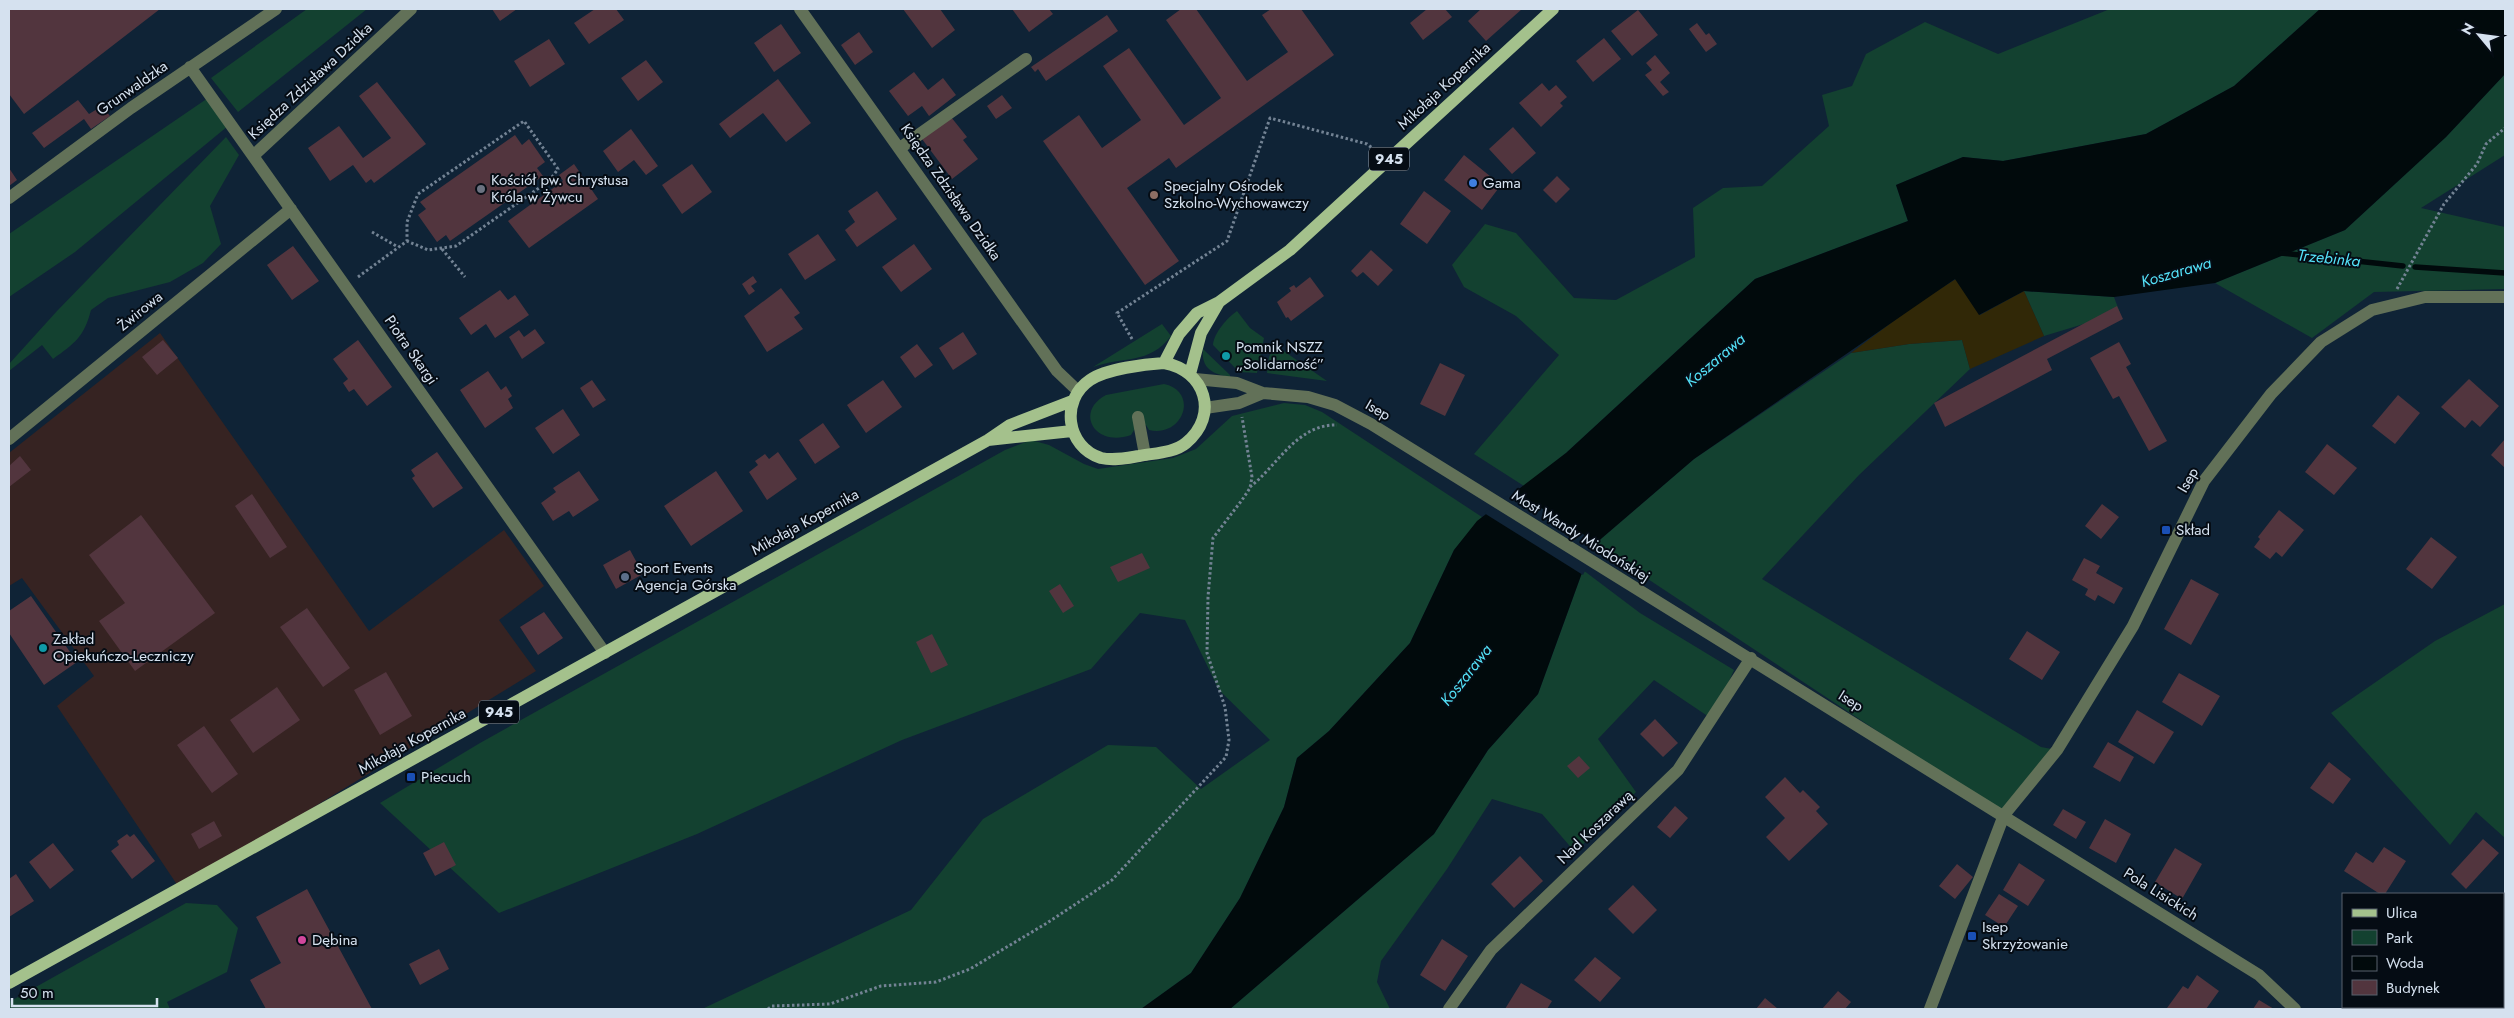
<svg xmlns="http://www.w3.org/2000/svg" width="2514" height="1018" font-family="Jost,sans-serif">
  <style>
    .commercial { fill: #362322 }
    .green { fill: #134130 }
    .sand { fill: #312807 }
    .water { fill: #010a0c }
    .pier { fill: #0f2336 }
    .lines { fill: none; stroke-linecap: round; stroke-linejoin: round }
    .stream { stroke: #010a0c; stroke-width: 5.5 }
    .building { fill: #52353e }
    .path { stroke: #738394; stroke-width: 3; stroke-dasharray: 2.5 2.5; stroke-linecap: butt }
    .minor { stroke: #627158; stroke-width: 12 }
    .major { stroke: #a4c18c; stroke-width: 12 }
    .shop-dot { fill: #3f7fe0; stroke: #050c14; stroke-width: 2 }
    .worship-dot { fill: #6b7280; stroke: #050c14; stroke-width: 2 }
    .education-dot { fill: #8d6e63; stroke: #050c14; stroke-width: 2 }
    .culture-dot { fill: #0f9aa8; stroke: #050c14; stroke-width: 2 }
    .transit-dot { fill: #1a4fb4; stroke: #050c14; stroke-width: 2 }
    .service-dot { fill: #5c6f8a; stroke: #050c14; stroke-width: 2 }
    .hotel-dot { fill: #d1479c; stroke: #050c14; stroke-width: 2 }
    .labels { text-anchor: middle; dominant-baseline: central; stroke-width: 4; stroke-linejoin: round; paint-order: stroke }
    .shield { fill: #050c14; stroke: #97a1ad; stroke-width: 1 }
    .shield-label { font-size: 14px; font-weight: bold; fill: #d5e1ef }
    .street-label { font-size: 15px; fill: #d5e1ef; stroke: #050c14 }
    .poi-label { font-size: 15px; fill: #d5e1ef; stroke: #050c14; text-anchor: start }
    .water-label { font-size: 16px; font-style: italic; fill: #54e1f8; stroke: #050c14 }
  </style>
  <rect width="100%" height="100%" fill="#0f2336"/>
  <!-- commercial -->
  <path class="commercial" d="M160,333l209,298 135,-101 40,56 -45,34 37,51 -356,218 -123,-183 37,-30 -72,-98 -13,8v-133z"/>
  <!-- green -->
  <path class="green" d="M307,9h60l-129,103 -27,-34z
    M2110,9h210l-86,77 -88,48 -143,27 -40,-4 -67,28 12,36 -153,58 -189,174 -42,33 -50,-32 85,-99 -43,-39 -52,-29 -12,-22 33,-41 31,9 58,65 42,2 79,-43 -2,-49 30,-20 39,-2 67,-60 -7,-31 30,-9 14,-32 59,-32 73,32z
    M2505,74v81l-84,53 84,19v62l-131,3 -62,46 -97,-55 130,-53 101,-93z
    M208,98l20,28 -153,126 -66,45v-63z
    M226,137l13,18 -29,51 11,38 -18,19 -33,19 -62,16 -17,12c-7,27 -16,33 -38,49l-11,-14 -33,26v-7l48,-53z
    M2024,291l90,6 6,16 -76,23z
    M1237,311l13,17 14,10 -7,35 -18,-1 -26,-27c1,-12 14,-27 24,-34z
    M1162,324l9,12c-22,29 -48,20 -78,31z
    M1962,340l8,29 -111,106 -97,104 279,168 16,3 -53,65 -409,-271 99,-85 157,-106 58,-9z
    M1275,345l52,36 -60,-8 2,-16z
    M1203,349l27,26v2c-18,-3 -29,-9 -27,-28z
    M1164,384c35,7 20,54 -15,46l-3,-5 -12,5 -3,5c-36,13 -57,-23 -25,-40z
    M1284,403l21,2 17,7 160,105 -28,33 -44,93 -81,88 -32,27 -13,49 -44,91 -49,75 -50,36h-439l209,-99 72,-91 125,-74 48,2 45,42 69,-49 -51,-50 -34,-70 -45,-7 -49,56 -189,71 -205,94 -198,79 -119,-110 100,-60 525,-293 26,-10 18,5 35,19 14,5 75,-11 23,-9 36,-33z
    M1583,570l57,43 94,57 -22,49 -58,-39 -56,59 38,53 -61,60 -33,-38 -50,-15 -45,70 -66,92 -4,21 13,27h-160l204,-175 54,-84 50,-56z
    M2505,604v234l-29,-26 -26,33 -119,-132 104,-72z
    M186,903l31,2 21,23 -11,44 -60,30 3,7h-161v-7z"/>
  <!-- sand -->
  <path class="sand" d="M1956,279l24,36 44,-24 20,45 -74,33 -8,-29 -53,4 -58,9 68,-51z"/>
  <!-- water -->
  <path class="water" d="M2320,9h185v65l-59,63 -101,93 -130,53 -101,14 -90,-6 -45,24 -24,-36 -261,180 -99,85 -12,26 -45,124 -50,56 -54,84 -204,175h-89l50,-36 49,-75 44,-91 13,-49 32,-27 81,-88 44,-93 23,-29 89,-68 189,-174 153,-58 -12,-36 67,-28 40,4 143,-27 88,-48z"/>
  <!-- pier -->
  <path class="pier" d="M1514,491l85,53 -16,31 -99,-62z"/>
  <g class="lines">
    <!-- stream -->
    <path class="stream" d="M2281,253l122,13
      M2415,267l90,6"/>
  </g>
  <!-- building -->
  <path class="building" d="M9,9h151l-136,105 -15,-20z
    M492,9h25l-17,12z
    M595,9h21l8,11 -35,24 -15,-21z
    M903,9h37l15,21 -23,18z
    M1012,9h37l4,5 -24,18z
    M1181,9h15l51,72 41,-29 -26,-37 9,-6h30l33,46 -158,113 -7,-10 -42,30 52,73 -34,24 -102,-144 36,-26 23,33 39,-28 -38,-54 26,-18 55,77 37,-27 -55,-78z
    M1427,9h18l7,8 -29,23 -13,-17z
    M1481,9h41l-36,32 -18,-20z
    M1638,10l20,25 -26,21 -21,-25z
    M1107,15l11,16 -72,50 -8,-12 -3,3 -4,-5z
    M1697,23l9,12 3,-2 8,11 -11,8 -17,-23z
    M781,24l20,29 -27,19 -20,-29z
    M859,32l14,20 -18,13 -14,-20z
    M1604,38l17,21 -28,23 -17,-21z
    M549,39l16,25 -35,23 -16,-26z
    M1655,55l15,18 -10,9 9,10 -6,4 -18,-21 7,-5 -6,-7z
    M646,60l17,22 -25,19 -17,-23z
    M914,72l14,18 15,-12 13,17 -27,21 -7,-10 -14,10 -19,-25z
    M778,79l33,44 -25,19 -23,-29 -33,25 -11,-14z
    M377,82l49,62 -52,39 -3,-4 -5,4 -13,-18 -23,16 -22,-33 31,-22 24,32 28,-20 -32,-42z
    M1542,83l7,8 7,-6 11,12 -7,6 3,3 -22,21 -22,-24z
    M1002,95l10,13 -16,11 -9,-13z
    M78,100l11,14 13,-8 8,10 -19,13 -7,-10 -40,29 -12,-15z
    M951,117l16,20 -4,3 15,19 -26,20 -30,-40z
    M1513,127l23,26 -24,21 -23,-25z
    M631,129l27,37 -12,9 -12,-15 -16,12 -15,-21z
    M515,135l7,10 7,-6 16,23 -8,6 6,8 -93,65 -4,-6 -9,7 -19,-27 8,-6 -6,-7z
    M1464,155l37,30 -19,25 -38,-30z
    M574,164l24,35 -69,49 -21,-27 55,-40 -4,-6z
    M692,164l20,28 -30,22 -20,-29z
    M9,168l8,12 -8,6z
    M1557,176l13,13 -14,14 -13,-13z
    M877,191l20,28 -40,28 -12,-17 10,-8 -7,-11z
    M1424,191l27,20 -24,33 -27,-20z
    M818,234l18,26 -31,20 -17,-26z
    M914,244l18,25 -31,23 -19,-25z
    M293,246l26,35 -27,19 -25,-35z
    M1371,250l22,20 -15,16 -15,-14 -6,5 -6,-6z
    M753,276l4,6 -6,4 4,5 -6,4 -7,-11z
    M1310,277l14,19 -33,25 -3,-4 -2,1 -9,-16 14,-11 -2,-3 5,-3 2,3z
    M781,288l19,25 -6,4 9,12 -36,23 -23,-36z
    M500,290l8,10 7,-5 14,20 -34,23 -9,-14 -15,11 -12,-17z
    M2117,306l6,13 -76,40 5,11 -107,57 -11,-24z
    M535,329l10,14 -23,16 -13,-22 10,-7 5,7z
    M963,332l14,22 -24,16 -14,-22z
    M163,340l15,18 -21,17 -15,-18z
    M358,340l34,47 -25,19 -13,-17 -5,3 -6,-9 5,-4 -15,-20z
    M2119,342l12,22 -5,3 41,74 -18,10 -30,-55 -6,3 -23,-41z
    M917,344l16,21 -18,13 -15,-21z
    M1440,363l25,12 -20,41 -25,-12z
    M488,371l13,19 5,-4 6,10 -4,3 5,9 -28,20 -25,-38z
    M2469,379l30,27 -19,21 -8,-7 -7,8 -24,-21z
    M592,380l14,20 -13,8 -13,-20z
    M883,380l19,27 -36,26 -19,-28z
    M2398,395l22,18 -25,31 -23,-18z
    M563,409l17,26 -27,19 -18,-26z
    M823,423l17,24 -25,17 -16,-24z
    M2505,439v29l-14,-13z
    M2327,444l30,24 -23,27 -29,-23z
    M437,452l26,36 -30,20 -21,-30 3,-2 -4,-6z
    M778,452l19,27 -30,21 -18,-28 9,-7 -3,-4 10,-7 4,5z
    M20,456l11,14 -22,17v-21z
    M579,471l20,29 -26,17 -4,-6 -16,10 -12,-18 15,-11 -3,-4z
    M716,471l27,40 -52,35 -27,-40z
    M252,494l35,53 -17,11 -35,-52z
    M2102,504l17,13 -18,22 -16,-13z
    M2279,510l25,20 -22,27 -6,-5 -6,7 -16,-12 6,-8 -2,-2z
    M141,515l74,98 -80,58 -36,-50 26,-18 -36,-48z
    M2431,537l26,20 -25,32 -26,-20z
    M630,550l13,24 -27,15 -13,-24z
    M1142,553l8,15 -32,14 -8,-15z
    M2084,558l16,8 -4,7 27,15 -9,16 -16,-9 -3,6 -10,-6 3,-6 -16,-9z
    M2191,579l28,15 -28,51 -27,-16z
    M1060,584l14,22 -11,7 -14,-22z
    M31,596l46,66 -33,23 -35,-52v-22z
    M307,608l43,60 -27,19 -43,-60z
    M544,612l19,26 -25,17 -18,-28z
    M2027,631l33,21 -18,28 -33,-21z
    M932,634l16,31 -17,8 -15,-31z
    M386,672l26,44 -32,19 -26,-45z
    M2179,673l41,23 -18,30 -40,-24z
    M277,687l23,33 -47,33 -23,-33z
    M2137,710l37,22 -20,32 -36,-22z
    M1655,719l23,24 -15,14 -23,-23z
    M204,726l34,48 -26,19 -35,-48z
    M2108,742l26,15 -14,25 -27,-15z
    M1579,756l11,12 -12,10 -11,-12z
    M2329,762l22,17 -18,25 -23,-16z
    M1785,777l15,16 3,-3 17,17 -4,4 12,13 -39,37 -23,-24 19,-19 -20,-21z
    M1675,806l13,12 -18,20 -13,-11z
    M2063,809l23,13 -10,17 -23,-14z
    M2105,819l26,15 -15,29 -27,-15z
    M214,821l8,15 -23,13 -8,-15z
    M127,834l3,3 4,-3 21,27 -23,18 -21,-28 8,-6 -2,-4z
    M2483,839l16,14 -33,36 -15,-15z
    M444,842l12,23 -21,11 -12,-23z
    M53,843l21,27 -24,19 -21,-27z
    M2384,847l22,14 -21,33h-5l-36,-23 12,-19 17,11z
    M2175,848l27,16 -20,35 -27,-17z
    M1520,856l23,25 -29,27 -23,-24z
    M2019,863l26,17 -17,26 -25,-16z
    M1957,864l16,13 -18,22 -16,-13z
    M16,874l18,27 -25,16v-38z
    M1633,885l24,25 -24,24 -25,-25z
    M307,889l65,120h-106l-16,-29 31,-17 -25,-46z
    M1999,894l19,12 -14,21 -19,-12z
    M1442,939l26,17 -23,35 -25,-16z
    M439,949l10,20 -29,16 -11,-21z
    M1595,957l26,21 -21,24 -26,-22z
    M2197,975l22,16 -13,18 -39,-1 16,-22 5,3z
    M1521,983l31,18 -5,8h-42z
    M1838,991l13,11 -6,7h-23z
    M1765,998l13,11h-22z
    M2259,1000l15,9h-21z"/>
  <g class="lines">
    <!-- path -->
    <path class="path" d="M372,232l26,15
      M442,249l23,28
      M358,277l49,-36v-19l11,-28 106,-73 34,48 -9,12 -93,65 -28,4 -21,-9
      M2397,289l47,-85 33,-40 9,-20 19,-16
      M1132,339l-15,-26 110,-72 43,-123 97,26 9,7
      M1250,487c28,-22 47,-63 87,-62
      M768,1009l4,-3 58,-2 51,-18 55,-4 34,-13 77,-46 65,-43 114,-123 3,-17 -4,-33 -18,-54 1,-56 5,-59 29,-38 8,-12 2,-11 -10,-60"/>
    <!-- minor -->
    <path class="minor" d="M800,9l257,362 21,20
      M190,67l415,586
      M900,148l126,-89
      M253,156l158,-147
      M9,198l122,-90 145,-99
      M1195,379l42,4 26,10 45,4 27,8 36,19 888,551 36,34
      M1205,408l34,-5 24,-10
      M1138,417l7,38
      M9,439l282,-230
      M1449,1009l42,-59 187,-180 73,-112
      M1930,1009l74,-194 53,-65 76,-124 71,-145 67,-87 50,-52 51,-32 53,-13h80"/>
    <!-- major -->
    <path class="major" d="M1164,363l15,-29 18,-21 22,-11 71,-52 263,-241
      M1164,363c41,7 56,52 22,80 -12,10 -32,10 -47,13 -12,2 -25,5 -38,2 -35,-11 -41,-58 -11,-78 16,-11 55,-16 74,-17z
      M1190,374l11,-41 18,-31
      M988,440l84,-9
      M9,983l979,-543 22,-15 62,-24"/>
  </g>
  <!-- markers -->
  <circle class="shop-dot" cx="1473" cy="183" r="5"/>
  <circle class="worship-dot" cx="481" cy="189" r="5"/>
  <circle class="education-dot" cx="1154" cy="195" r="5"/>
  <g class="culture-dot">
    <circle cx="1226" cy="356" r="5"/>
    <circle cx="43" cy="648" r="5"/>
  </g>
  <g class="transit-dot">
    <rect x="2161" y="525" width="10" height="10" rx="2.5"/>
    <rect x="406" y="772" width="10" height="10" rx="2.5"/>
    <rect x="1967" y="931" width="10" height="10" rx="2.5"/>
  </g>
  <circle class="service-dot" cx="625" cy="577" r="5"/>
  <circle class="hotel-dot" cx="302" cy="940" r="5"/>
  <g class="labels">
    <!-- shield labels -->
    <g class="shield">
      <rect x="1369" y="147.5" width="40" height="23" rx="4"/>
      <rect x="479" y="700.5" width="40" height="23" rx="4"/>
    </g>
    <g class="shield-label">
      <text x="1389" y="159">945</text>
      <text x="499" y="712">945</text>
    </g>
    <!-- street labels -->
    <g class="street-label">
      <text transform="translate(310 81) rotate(-43)">Księdza Zdzisława Dzidka</text>
      <text transform="translate(1444 86) rotate(-43)">Mikołaja Kopernika</text>
      <text transform="translate(132 88) rotate(-35)">Grunwaldzka</text>
      <text transform="translate(951 192) rotate(55)">Księdza Zdzisława Dzidka</text>
      <text transform="translate(140 311) rotate(-39)">Żwirowa</text>
      <text transform="translate(411 350) rotate(55)">Piotra Skargi</text>
      <text transform="translate(1378 410) rotate(30)">Isep</text>
      <text transform="translate(2188 480) rotate(-60)">Isep</text>
      <text transform="translate(805 522) rotate(-29)">Mikołaja Kopernika</text>
      <text transform="translate(1581 536) rotate(32)">Most Wandy Miodońskiej</text>
      <text transform="translate(1851 701) rotate(32)">Isep</text>
      <text transform="translate(412 741) rotate(-29)">Mikołaja Kopernika</text>
      <text transform="translate(1595 827) rotate(-44)">Nad Koszarawą</text>
      <text transform="translate(2161 894) rotate(32)">Pola Lisickich</text>
    </g>
    <!-- poi labels -->
    <g class="poi-label">
      <text x="491" y="180">Kościół pw. Chrystusa<tspan x="491" dy="17">Króla w Żywcu</tspan></text>
      <text x="1483" y="183">Gama</text>
      <text x="1164" y="186">Specjalny Ośrodek<tspan x="1164" dy="17">Szkolno-Wychowawczy</tspan></text>
      <text x="1236" y="347">Pomnik NSZZ<tspan x="1236" dy="17">„Solidarność”</tspan></text>
      <text x="2176" y="530">Skład</text>
      <text x="635" y="568">Sport Events<tspan x="635" dy="17">Agencja Górska</tspan></text>
      <text x="53" y="639">Zakład<tspan x="53" dy="17">Opiekuńczo-Leczniczy</tspan></text>
      <text x="421" y="777">Piecuch</text>
      <text x="1982" y="927">Isep<tspan x="1982" dy="17">Skrzyżowanie</tspan></text>
      <text x="312" y="940">Dębina</text>
    </g>
    <!-- water labels -->
    <g class="water-label">
      <text transform="translate(2329 258) rotate(6)">Trzebinka</text>
      <text transform="translate(2176 272) rotate(-16)">Koszarawa</text>
      <text transform="translate(1715 360) rotate(-40)">Koszarawa</text>
      <text transform="translate(1466 675) rotate(-52)">Koszarawa</text>
    </g>
  </g>
  <!-- border -->
  <rect width="2514" height="1018" fill="none" stroke="#d5e1ef" stroke-width="20"/>
  <!-- legend -->
  <rect x="2342" y="893" width="162" height="115" fill="#050c14" stroke="#58616c"/>
  <rect x="2352" y="909" width="25" height="8" fill="#a4c18c" stroke="#58616c"/>
  <text x="2386" y="918" font-size="15" fill="#d5e1ef">Ulica</text>
  <rect x="2352" y="930" width="25" height="15" fill="#134130" stroke="#58616c"/>
  <text x="2386" y="943" font-size="15" fill="#d5e1ef">Park</text>
  <rect x="2352" y="956" width="25" height="15" fill="#010a0c" stroke="#58616c"/>
  <text x="2386" y="968" font-size="15" fill="#d5e1ef">Woda</text>
  <rect x="2352" y="980" width="25" height="15" fill="#52353e" stroke="#58616c"/>
  <text x="2386" y="993" font-size="15" fill="#d5e1ef">Budynek</text>
  <!-- north arrow -->
  <g transform="translate(2479 35) rotate(299)" stroke="#050c14" stroke-width="4" paint-order="stroke">
  <path d="M0-4L9 19L0 12L-9 19Z" fill="#d5e1ef"/>
  <text y="-8" font-size="14" font-weight="bold" text-anchor="middle" fill="#d5e1ef">N</text>
  </g>
  <!-- scale -->
  <path d="M12 998v8h145v-8" fill="none" stroke="#d5e1ef" stroke-width="2.5"/>
  <text x="20" y="998" font-size="15" fill="#d5e1ef" stroke="#050c14" stroke-width="4" paint-order="stroke">50 m</text>
</svg>
